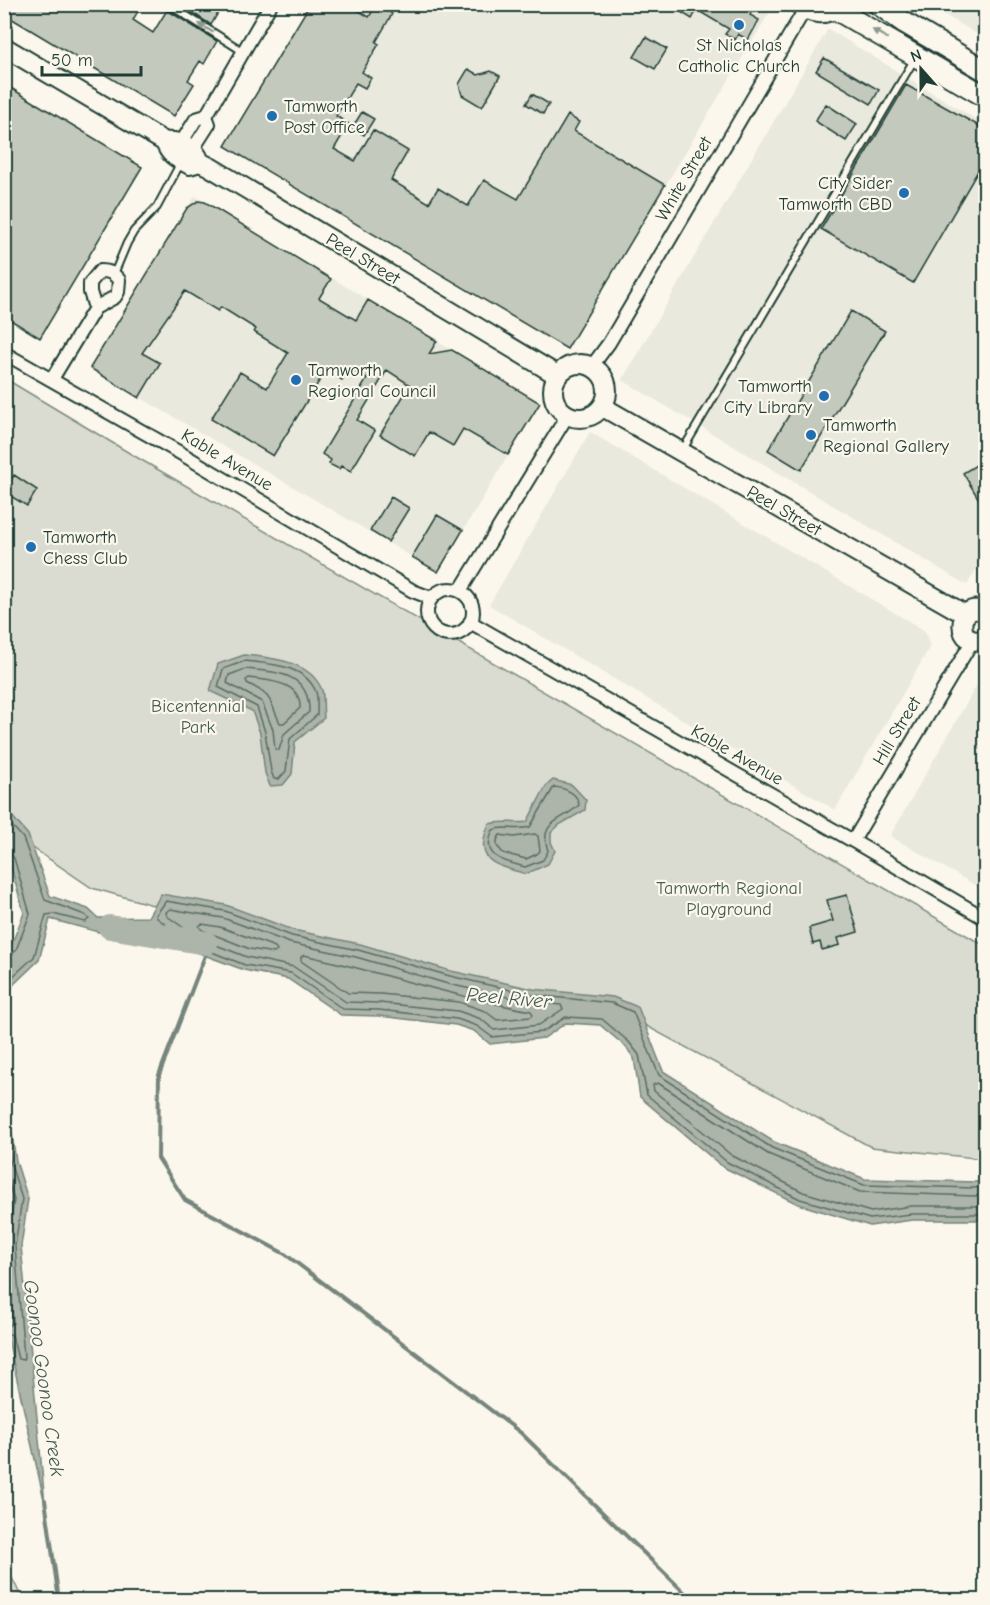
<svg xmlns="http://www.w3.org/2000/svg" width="990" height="1605" font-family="'Comic Neue',sans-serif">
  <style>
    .built { fill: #eae9de }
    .green { fill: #dbdcd1; stroke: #7d8c82; stroke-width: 1.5 }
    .water { fill: #adb4aa; stroke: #74847b; stroke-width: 1.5 }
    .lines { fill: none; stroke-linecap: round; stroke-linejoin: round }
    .shore { stroke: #586d63; stroke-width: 1.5 }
    .stream { stroke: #74847b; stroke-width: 4 }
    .river { stroke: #adb4aa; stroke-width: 24 }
    .building { fill: #c4c9be; stroke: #1f3d34; stroke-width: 1.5 }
    .service-casing { stroke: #1f3d34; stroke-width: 10 }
    .minor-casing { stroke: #1f3d34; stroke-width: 16 }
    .secondary-casing { stroke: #1f3d34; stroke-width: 22 }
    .primary-casing { stroke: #1f3d34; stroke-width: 24 }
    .service { stroke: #fbf7ec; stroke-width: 6 }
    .minor { stroke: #fbf7ec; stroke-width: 12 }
    .secondary { stroke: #fbf7ec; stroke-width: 18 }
    .primary { stroke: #fbf7ec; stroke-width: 20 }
    .oneway { fill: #8d9a90 }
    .poi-dot { fill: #1f6fb2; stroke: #fbf7ec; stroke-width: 2 }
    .labels { text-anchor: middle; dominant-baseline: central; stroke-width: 4.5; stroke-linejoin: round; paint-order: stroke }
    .poi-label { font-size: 18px; fill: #1f3d34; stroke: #fbf7ec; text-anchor: start }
    .street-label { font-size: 18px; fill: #1f3d34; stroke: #fbf7ec }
    .park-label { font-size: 18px; fill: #455d53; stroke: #fbf7ec }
    .water-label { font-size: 20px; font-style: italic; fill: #425b52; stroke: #fbf7ec }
  </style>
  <rect width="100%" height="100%" fill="#fbf7ec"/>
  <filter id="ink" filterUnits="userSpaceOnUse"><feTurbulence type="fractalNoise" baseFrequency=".0167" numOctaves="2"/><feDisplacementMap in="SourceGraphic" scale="12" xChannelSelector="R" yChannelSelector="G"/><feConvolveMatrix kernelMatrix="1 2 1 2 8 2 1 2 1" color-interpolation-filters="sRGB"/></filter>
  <g filter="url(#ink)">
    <!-- built -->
    <path class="built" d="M310,5l463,-1 1,1 -207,344 -299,-178 14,-118z
      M928,5h57v34z
      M828,29l157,96 1,428 -19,32 -345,-205z
      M195,196l345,207 -102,169 -348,-204z
      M590,432l335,199 5,16 -95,163 -346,-205z
      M985,671v220l-95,-55z"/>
    <!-- green -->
    <path class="green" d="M4,378l127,76 854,492v213l-114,-12 -258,-139h-92l-429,-120 -87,-59z
      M4,1564h1l18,36h-18z"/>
    <!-- water -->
    <path class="water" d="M244,655c27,3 66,5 78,35 2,7 1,20 2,28l-29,24 -3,32 -9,11 -13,1 -5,-13 -5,-40 -8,-22 -42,-20 8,-27z
      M553,780l19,5 14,15 -1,10 -26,15 -8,8v9l4,9 -7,13 -22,10c-30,-9 -54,-12 -37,-50 13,-4 24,0 38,-2l19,-36z
      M5,808l23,27 22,61 38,13 10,9 50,-1 13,-23 65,11 67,25 67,14 91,27 82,18 80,8 25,10 25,64 111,71 91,37 111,3 9,-2v40h-73l-42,6 -72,-22 -75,-37 -83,-70 -6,-39 -9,-12 -25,-21 -34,-2 -22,15 -54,6 -16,-13 -18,-6 -77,-9 -38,-1 -53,-36 -44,-9 -53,-20 -36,-26 -18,10h-31l-56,-15 -11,41 -25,24 -9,19v-47l5,-8 14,-35 -15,-53 -4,-6z
      M5,1103l4,10 7,48 12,38 -7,47 24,258 -40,-178z"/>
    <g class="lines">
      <!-- shore -->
      <path class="shore" d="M245,661c24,3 60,3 71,31 2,6 1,17 1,23l-27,24 -4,32 -7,8h-5l-3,-8 -6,-39 -8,-25 -39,-20 5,-18z
        M246,669c31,3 64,4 63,43l-25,22 -5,16 -4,-1 -2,-19 -11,-28 -35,-19 2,-8z
        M249,678c20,3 52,3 51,30l-16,15h-4c-12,-25 -6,-26 -33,-40l-1,-3z
        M554,787c11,1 24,6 25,18 -17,17 -41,15 -31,46l-5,9 -18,7c-21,-6 -45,-9 -32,-37 11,-5 23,1 37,-3z
        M4,817l19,21 22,62 40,15 4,4 -4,3 -32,-8 -7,1 -12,42 -24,22 -6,10
        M535,834l3,2 2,15 -3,3 -11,5 -23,-6 -6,-7v-6l3,-5 14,2z
        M4,852l6,1 4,5 16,56 -14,36 -6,7 -6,1
        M170,909l53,9 67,25 66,14 92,27 83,18 30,3 2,4 -24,16 -45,5 -13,-11 -23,-8 -78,-8 -34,-1 -52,-35 -47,-10 -49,-19 -31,-22 -1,-4z
        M202,924l18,3 55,20 2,4 -3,2 -24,-4 -48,-19 -3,-4z
        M304,955c76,17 150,42 227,56l2,4 -2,2 -34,3 -12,-9 -26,-9 -78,-8 -33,-1 -47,-32v-4z
        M4,1124l6,38 12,37 -7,47 9,111 -1,3 -5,-1 -6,-24 -8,-3
        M4,1169l10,31 -7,46 6,76 -2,3 -7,-1
        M986,1186l-11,2 -111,-3 -92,-37 -113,-73 -26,-63 -21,-9 -80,-8 -82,-19 -92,-26 -66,-14 -67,-25 -59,-10 -10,14 1,3 37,27 51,20 46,8 52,36 36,1 78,9 20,7 15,11 50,-5 24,-15 36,2 27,23 10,13 8,40 80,67 73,37 70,20 41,-5h75
        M986,1194l-11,2 -115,-4 -92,-38 -110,-71 -5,2 1,6 77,64 72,37 68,20 40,-6h75"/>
      <!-- stream -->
      <path class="stream" d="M206,953l-47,122 -1,83 27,42 100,54 236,179 168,164v3
        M45,1500l14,100"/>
      <!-- river -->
      <path class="river" d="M110,927l96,16"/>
    </g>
    <!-- building -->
    <path class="building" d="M4,4h138l-9,16 20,13 14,-23 50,31 -13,23 -4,-3 -12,19 6,4 -20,32 -170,-102z
      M179,4h44l-12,21z
      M310,4h38l21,13 8,-13 15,10 -16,28 3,2 -17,28 9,6 -6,10 -9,-5 -20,33 13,8 -15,25 21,12 18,-31 35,21 -17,29 38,23 9,-15 30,18 16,-26 34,19 50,-84 11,7 -5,9 91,54 -98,164 -342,-203z
      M668,4h64l8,5 3,-4 9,6 -2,4 9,5 -11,20 -10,-6 -3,6 -10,-6 4,-5 -32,-19 -5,9z
      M646,37l21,12 -12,20 -21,-12z
      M824,58l55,32 -8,14 -55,-33z
      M468,69l10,6 13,-4 9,5 -18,31 -20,-12 -3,-11z
      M4,84l138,83 -102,171 -36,-22z
      M906,85l80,45v27l-73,126 -92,-54z
      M532,94l17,10 -6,10 -17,-10z
      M826,104l31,20 -11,17 -31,-20z
      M362,112l12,7 -10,16 -12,-7z
      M198,201l7,1 126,77 -12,19 37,22 12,-20 69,41 -8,13 23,-4 88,53 -32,52 -45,-26 -10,17 -24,-14 -14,24 -35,-21 30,-50 -23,-15 -30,50 18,11 -24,40 -10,-5 -2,3 -10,-5 2,-4 -9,-6 45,-75 -18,-10 -7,11 -16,-10 -53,86 -62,-37 29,-47 27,16 21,-35 -34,-21 2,-3 -35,-22 -3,4 -33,-20 -43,62 18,10 -21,35 -49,-30 97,-160z
      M851,311l34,20 -84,139 -33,-20z
      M986,459v52l-23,-38z
      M14,475l23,15 -10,16 -23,-14z
      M391,497l18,11 -21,34 -18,-11z
      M437,515l26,15 -25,42 -26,-15z
      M847,895l11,37 -20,6 2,7 -18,5 -2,-8 -7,2 -4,-16 24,-7 -6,-21z"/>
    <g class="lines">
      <defs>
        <path id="service" d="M168,4l76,48
          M114,274l13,-31 7,-12 23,-24 24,-45
          M682,451l232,-391"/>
        <path id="minor" d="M181,143l15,-24 10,-3 65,-112
          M193,149l16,-25 -3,-8
          M4,353l178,101 231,137 18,7
          M592,366l17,-23 196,-334
          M52,379l43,-71 20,-11 3,-5 1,-12c-6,-7 -9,-9 -19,-9l-10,12v9l5,16
          M427 612a23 23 0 1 1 46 0a23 23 0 1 1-46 0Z
          M460,591l107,-175
          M470,622l383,219 133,78
          M853,841l120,-201"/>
        <path id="secondary" d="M4,47l161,95c5,14 12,16 25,23l10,-3 10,5 347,208
          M165,142c15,-1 30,4 35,20
          M553 391a27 27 0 1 1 54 0a27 27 0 1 1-54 0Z
          M603,407l363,208
          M986,612c-32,-14 -31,41 0,26"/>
        <path id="primary" d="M800,4c12,11 27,11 40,0
          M878,4l27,19 81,48
          M835,9l151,88"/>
      </defs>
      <!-- service casing -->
      <use href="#service" class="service-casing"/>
      <!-- minor casing -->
      <use href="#minor" class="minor-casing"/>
      <!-- secondary casing -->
      <use href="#secondary" class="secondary-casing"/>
      <!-- primary casing -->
      <use href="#primary" class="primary-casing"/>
      <!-- service -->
      <use href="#service" class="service"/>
      <!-- minor -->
      <use href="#minor" class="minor"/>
      <!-- secondary -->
      <use href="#secondary" class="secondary"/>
      <!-- primary -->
      <use href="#primary" class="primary"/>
    </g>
    <!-- one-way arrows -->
    <defs><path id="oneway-solid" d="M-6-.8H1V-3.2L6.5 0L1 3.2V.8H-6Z" transform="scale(1.5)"/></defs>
    <g class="oneway">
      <use href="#oneway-solid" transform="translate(206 28) rotate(-148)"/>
      <use href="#oneway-solid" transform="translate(880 34) rotate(-150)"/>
    </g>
  </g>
  <!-- markers -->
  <g class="poi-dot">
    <circle cx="739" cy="25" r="6"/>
    <circle cx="272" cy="116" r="6"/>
    <circle cx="904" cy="193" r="6"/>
    <circle cx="296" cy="380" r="6"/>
    <circle cx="824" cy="396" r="6"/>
    <circle cx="811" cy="435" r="6"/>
    <circle cx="31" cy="547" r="6"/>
  </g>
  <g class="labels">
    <!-- poi labels -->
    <g class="poi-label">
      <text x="739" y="45" text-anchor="middle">St Nicholas<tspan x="739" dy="21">Catholic Church</tspan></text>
      <text x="284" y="106">Tamworth<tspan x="284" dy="21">Post Office</tspan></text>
      <text x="892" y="183" text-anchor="end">City Sider<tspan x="892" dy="21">Tamworth CBD</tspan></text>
      <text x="308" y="370">Tamworth<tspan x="308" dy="21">Regional Council</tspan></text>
      <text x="812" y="386" text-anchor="end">Tamworth<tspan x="812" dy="21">City Library</tspan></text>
      <text x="823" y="425">Tamworth<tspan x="823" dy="21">Regional Gallery</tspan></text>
      <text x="43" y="537">Tamworth<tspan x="43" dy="21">Chess Club</tspan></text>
    </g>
    <!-- street labels -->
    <g class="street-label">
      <text transform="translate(684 179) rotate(-60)">White Street</text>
      <text transform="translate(363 259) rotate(31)">Peel Street</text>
      <text transform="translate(227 460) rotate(31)">Kable Avenue</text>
      <text transform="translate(784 511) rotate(30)">Peel Street</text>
      <text transform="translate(897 731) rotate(-59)">Hill Street</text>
      <text transform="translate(737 755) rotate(30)">Kable Avenue</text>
    </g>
    <!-- park labels -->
    <g class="park-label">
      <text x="198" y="706">Bicentennial<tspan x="198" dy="21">Park</tspan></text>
      <text x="729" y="888">Tamworth Regional<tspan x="729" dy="21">Playground</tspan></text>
    </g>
    <!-- water labels -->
    <g class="water-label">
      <text transform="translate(509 998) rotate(5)">Peel River</text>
      <text transform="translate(44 1378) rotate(82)">Goonoo Goonoo Creek</text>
    </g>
  </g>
  <!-- margin -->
  <rect width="990" height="1605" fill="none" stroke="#fbf7ec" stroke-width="24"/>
  <rect x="12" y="12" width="966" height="1581" fill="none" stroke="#1f3d34" stroke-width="2" filter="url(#ink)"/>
  <!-- north arrow -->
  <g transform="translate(921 69) rotate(339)" stroke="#fbf7ec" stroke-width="4.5" paint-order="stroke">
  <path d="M0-4.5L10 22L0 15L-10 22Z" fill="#1f3d34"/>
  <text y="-9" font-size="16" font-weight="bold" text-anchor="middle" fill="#1f3d34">N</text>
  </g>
  <!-- scale -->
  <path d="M42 66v9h99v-9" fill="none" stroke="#1f3d34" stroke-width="3"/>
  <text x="51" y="66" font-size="18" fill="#1f3d34" stroke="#fbf7ec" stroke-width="4.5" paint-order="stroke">50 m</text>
</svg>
